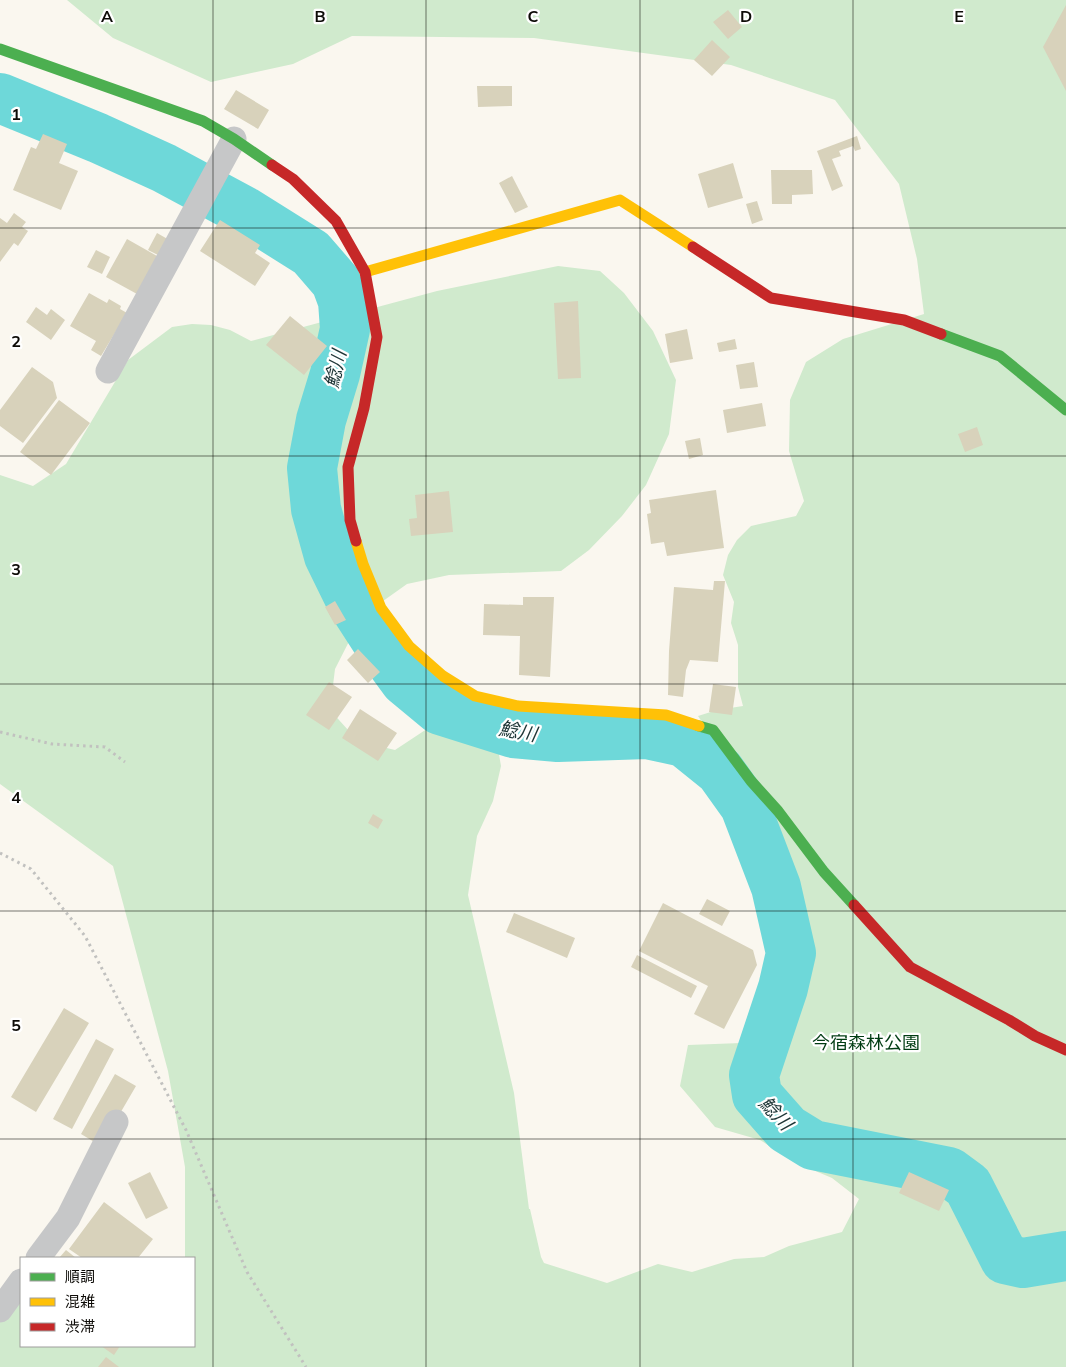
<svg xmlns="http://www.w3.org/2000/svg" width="1066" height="1367" font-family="Mulish,'Noto Sans JP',sans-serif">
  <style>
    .green { fill: #d0eacd }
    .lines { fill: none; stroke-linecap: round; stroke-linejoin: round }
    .river { stroke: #6ed8d9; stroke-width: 50 }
    .building { fill: #d8d2bb }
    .path { stroke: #c1c1bf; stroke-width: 3; stroke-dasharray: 2.5 4; stroke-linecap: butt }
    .street { stroke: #c6c7c8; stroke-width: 25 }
    .fast { stroke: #4caf50; stroke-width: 11 }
    .slow { stroke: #ffc107; stroke-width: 11 }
    .jam { stroke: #c62828; stroke-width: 11 }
    .grid { fill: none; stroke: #0d0b07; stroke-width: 1; stroke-opacity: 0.55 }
    .labels { text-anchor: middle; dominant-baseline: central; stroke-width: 4.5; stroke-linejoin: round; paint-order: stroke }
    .park-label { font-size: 18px; fill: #013c13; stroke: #fff }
    .water-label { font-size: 19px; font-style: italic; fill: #1d3536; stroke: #fff }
    .grid-label { font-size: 16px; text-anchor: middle; font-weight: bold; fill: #0d0b07; stroke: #fff; stroke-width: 4.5; stroke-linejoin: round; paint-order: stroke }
  </style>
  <rect width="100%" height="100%" fill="#faf7ef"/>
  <!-- green -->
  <path class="green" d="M67,0h999v1367h-1066v-74l21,-2v55h173v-88h-9v-91l-17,-96 -55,-205 -113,-82v-309l33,11 33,-22 62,-104 44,-33 20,-3 19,1 19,5 21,11 186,-50 121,-25 42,5 24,22 29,38 23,49 -7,54 -23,51 -24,31 -33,34 -28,21 -112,4 -42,9 -45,32 -27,53 -5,41 28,31 37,9 56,-37 45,24 5,29 -8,35 -16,35 -9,59 46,198 15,116h1l11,48 3,6 63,20 51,-19 34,8 42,-13 30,-2 25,-11 53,-14 17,-33 -27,-21 -38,-16 -34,-22 -45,-13 -35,-41 8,-41 53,-2 20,-32 14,-50 -16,-89 -20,-38 -5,-34 -26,-30 12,-21 -22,-33 19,-6 26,-4 -5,-19v-42l-7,-22 3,-21 -11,-27 5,-20 9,-15 14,-14 45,-10 8,-15 -15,-50 1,-51 16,-38 37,-23 81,-25 -7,-55 -18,-75 -64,-84 -104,-35 -197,-27 -182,-2 -59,28 -82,18 -98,-44z"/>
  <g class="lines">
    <!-- river -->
    <path class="river" d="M0,98l98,40 66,30 80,43 67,42 25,29 7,19 2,28 -10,45 -14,46 -9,48 4,41 13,47 23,47 31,48 22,30 35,29 73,23 45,4 89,-3 37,8 36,29 25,35 31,81 15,66 -8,35 -29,87 3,20 30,34 26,16 136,27 19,14 37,73 18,4 43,-7"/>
  </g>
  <!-- building -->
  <path class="building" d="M1066,5v86l-23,-44z
    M728,10l14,17 -14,12 -15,-17z
    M712,40l18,17 -18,19 -18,-16z
    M477,86h35v20l-34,1z
    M236,90l33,20 -11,19 -34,-20z
    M43,134l24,10 -8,19 19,8 -17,39 -48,-20 18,-43 5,2z
    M857,136l4,13 -6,2 -2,-5 -14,5 2,5 -9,3 11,27 -11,5 -15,-40z
    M733,163l10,35 -35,10 -10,-34z
    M771,170h41l1,24 -21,1v9h-20z
    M512,176l16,31 -13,6 -16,-30z
    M757,201l6,19 -11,4 -6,-20z
    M14,213l12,9 -4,5 6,4 -10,15 -4,-3 -14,19v-44l7,5z
    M220,220l40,25 -5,8 15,10 -15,23 -55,-35z
    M157,233l14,8 -9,16 -14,-7z
    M127,239l30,17 -20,38 -31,-17z
    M96,250l14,7 -8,17 -15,-7z
    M89,293l18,10 2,-4 12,7 -1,3 7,4 -26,43 -10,-6 5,-9 -26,-15z
    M578,301l3,77 -23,1 -4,-76z
    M36,307l11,8 4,-6 14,11 -14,20 -25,-18z
    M290,316l37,30 -23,29 -38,-30z
    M687,329l6,30 -23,4 -5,-29z
    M735,339l2,10 -18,3 -2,-9z
    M754,362l4,25 -18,2 -4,-24z
    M32,367l21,15 4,16 -34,45 -23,-17v-16z
    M59,400l31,23 -39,52 -31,-23z
    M762,403l4,23 -39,7 -4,-23z
    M977,427l6,18 -18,7 -7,-18z
    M700,438l3,17 -14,4 -4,-18z
    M716,490l8,58 -57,8 -3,-14 -13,2 -4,-30 4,-1 -2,-13z
    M449,491l4,41 -42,4 -2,-17 8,-1 -2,-23z
    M714,581h11l-7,81 -28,-2 -4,10 -3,27 -15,-2 1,-44 5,-64 39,3z
    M523,597h31l-4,80 -31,-2 1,-39 -37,-1 1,-31 39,1z
    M335,601l11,19 -11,5 -10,-18z
    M358,649l22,23 -12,11 -21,-23z
    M329,682l23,15 -23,33 -23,-15z
    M713,684l23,3 -4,28 -23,-3z
    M360,709l37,24 -19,28 -36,-23z
    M373,814l10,6 -5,9 -10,-6z
    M707,899l23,12 -8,15 -23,-12z
    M663,903l90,47 4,15 -33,64 -30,-15 14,-28 -69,-35z
    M514,913l61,25 -8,20 -61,-26z
    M637,955l60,31 -6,12 -60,-31z
    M64,1008l25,15 -53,89 -25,-15z
    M96,1039l18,10 -42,80 -19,-10z
    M115,1074l21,12 -35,60 -20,-12z
    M150,1172l18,36 -22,11 -18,-36z
    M909,1172l40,18 -10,21 -40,-18z
    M104,1202l49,37 -15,19h-56l-13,-9z
    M66,1250l10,8h-17z
    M101,1346h19l-6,9z
    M106,1357l13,10h-21z"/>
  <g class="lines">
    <!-- path -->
    <path class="path" d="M0,732l52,12 53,3 20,15
      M0,853l31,16 54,67 101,194 61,142 59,95"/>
    <!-- street -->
    <path class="street" d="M108,371l126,-232
      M38,1258l30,-40 48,-96
      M0,1310l21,-29"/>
    <!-- fast -->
    <path class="fast" d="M0,49l203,72 31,18 38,26
      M941,334l59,22 66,54
      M699,726l14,4 38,51 27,30 46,61 30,33"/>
    <!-- slow -->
    <path class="slow" d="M365,272l255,-72 73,47
      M356,541l7,23 18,44 28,38 34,30 32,20 43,10 148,9 33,11"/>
    <!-- jam -->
    <path class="jam" d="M272,165l21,14 43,42 29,51 12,65 -13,71 -16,59 2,53 6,21
      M693,247l78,51 133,22 37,14
      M854,905l56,62 99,53 26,16 31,14"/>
  </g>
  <!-- grid -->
  <path class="grid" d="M213,0v1367M426,0v1367M640,0v1367M853,0v1367M0,228h1066M0,456h1066M0,684h1066M0,911h1066M0,1139h1066"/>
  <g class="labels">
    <!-- park labels -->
    <g class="park-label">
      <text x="866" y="1042">今宿森林公園</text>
    </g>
    <!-- water labels -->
    <g class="water-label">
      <text transform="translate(335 369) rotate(-77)">鯰川</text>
      <text transform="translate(518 731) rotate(10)">鯰川</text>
      <text transform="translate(776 1113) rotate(47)">鯰川</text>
    </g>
  </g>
  <g class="grid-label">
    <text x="107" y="22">A</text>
    <text x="320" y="22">B</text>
    <text x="533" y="22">C</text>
    <text x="746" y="22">D</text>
    <text x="959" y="22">E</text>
    <text x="16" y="120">1</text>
    <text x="16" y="347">2</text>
    <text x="16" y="575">3</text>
    <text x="16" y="803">4</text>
    <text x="16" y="1031">5</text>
  </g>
  <!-- legend -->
  <rect x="20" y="1257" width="175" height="90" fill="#ffffff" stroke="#9e9d9c"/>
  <rect x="30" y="1273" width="25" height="8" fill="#4caf50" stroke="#9e9d9c"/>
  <text x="65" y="1282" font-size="15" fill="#0d0b07">順調</text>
  <rect x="30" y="1298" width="25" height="8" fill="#ffc107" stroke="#9e9d9c"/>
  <text x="65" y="1307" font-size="15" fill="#0d0b07">混雑</text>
  <rect x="30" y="1323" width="25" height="8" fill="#c62828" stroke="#9e9d9c"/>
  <text x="65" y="1332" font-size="15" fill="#0d0b07">渋滞</text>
</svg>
